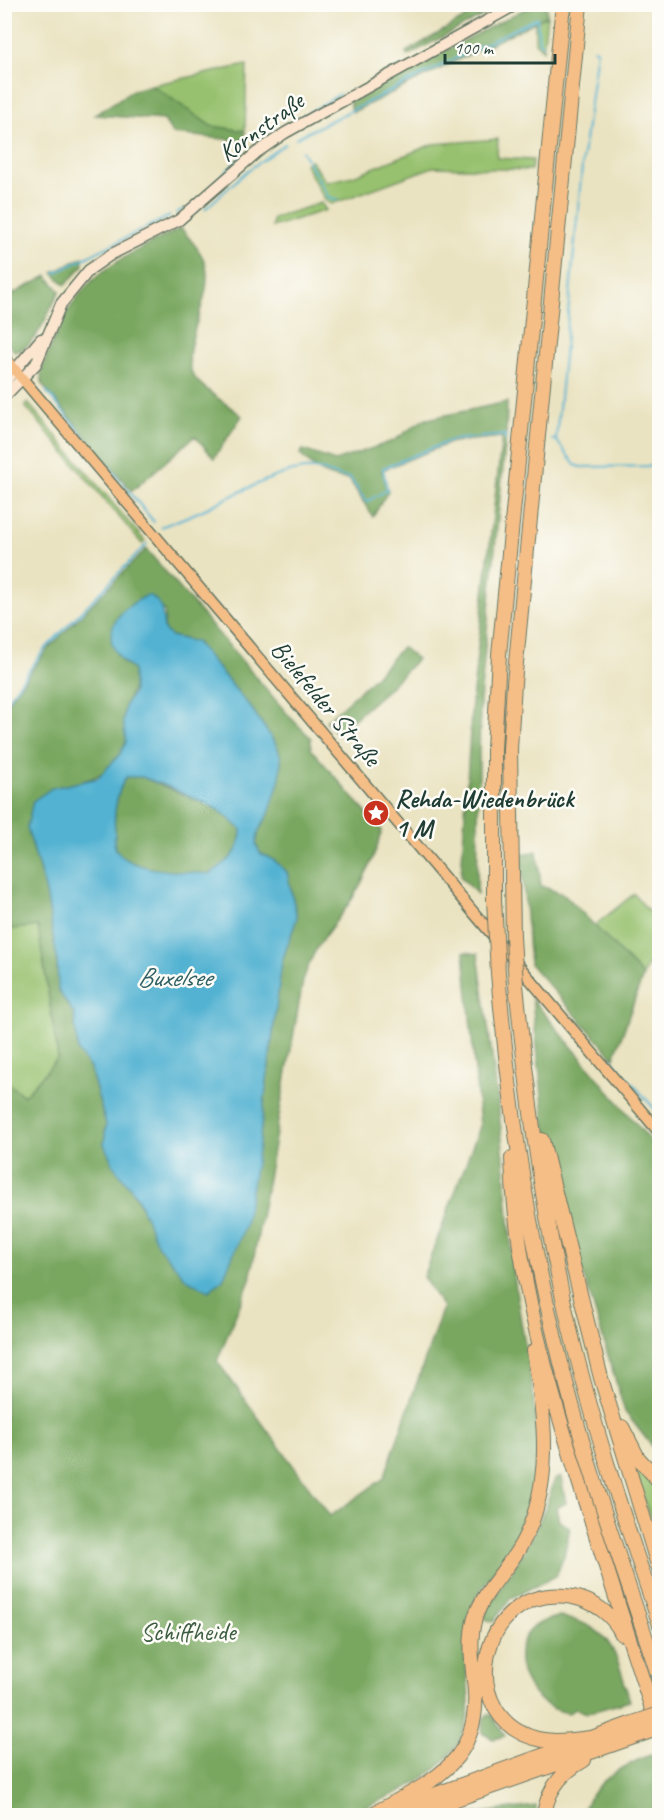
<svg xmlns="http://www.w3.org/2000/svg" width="664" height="1820" font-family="Caveat,sans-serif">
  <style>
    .green { fill: #97c16e; stroke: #5b7f51; stroke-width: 1.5 }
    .forest { fill: #79a761; stroke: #4c724a; stroke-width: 1.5; fill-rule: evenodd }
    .water { fill: #53b2d2; stroke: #397883; stroke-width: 1.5; fill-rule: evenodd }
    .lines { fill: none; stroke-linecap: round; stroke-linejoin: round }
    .stream { stroke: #53b2d2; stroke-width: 2 }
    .secondary-casing { stroke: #667765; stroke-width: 13 }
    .primary-casing { stroke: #667765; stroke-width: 13 }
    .highway-casing { stroke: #667765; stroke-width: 16 }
    .secondary { stroke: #fbe5cf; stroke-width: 10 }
    .primary { stroke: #f6be87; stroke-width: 10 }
    .highway { stroke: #f6be87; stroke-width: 14 }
    .highway-bridge-casing { stroke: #667765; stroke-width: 16; stroke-linecap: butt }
    .highway-bridge { stroke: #f6be87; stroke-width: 14 }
    .labels { text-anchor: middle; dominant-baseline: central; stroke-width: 5; stroke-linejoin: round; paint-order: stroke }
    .street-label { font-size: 26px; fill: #1f3d34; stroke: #fdfcf7 }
    .poi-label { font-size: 26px; font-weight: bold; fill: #1f3d34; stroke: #fdfcf7; text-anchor: start }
    .park-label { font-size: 26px; fill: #3d5e42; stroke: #fdfcf7 }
    .water-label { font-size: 27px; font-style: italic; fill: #2f6063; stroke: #fdfcf7 }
  </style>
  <rect width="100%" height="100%" fill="#fdfcf7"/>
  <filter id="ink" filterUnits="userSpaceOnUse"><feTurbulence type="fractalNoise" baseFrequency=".0167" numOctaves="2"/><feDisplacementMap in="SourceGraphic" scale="12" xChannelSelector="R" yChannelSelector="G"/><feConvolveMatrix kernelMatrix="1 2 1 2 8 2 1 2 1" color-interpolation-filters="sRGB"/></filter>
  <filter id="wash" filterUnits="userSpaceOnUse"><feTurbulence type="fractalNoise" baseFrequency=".008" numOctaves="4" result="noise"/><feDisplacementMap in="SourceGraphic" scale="24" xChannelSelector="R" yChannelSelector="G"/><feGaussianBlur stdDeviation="1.35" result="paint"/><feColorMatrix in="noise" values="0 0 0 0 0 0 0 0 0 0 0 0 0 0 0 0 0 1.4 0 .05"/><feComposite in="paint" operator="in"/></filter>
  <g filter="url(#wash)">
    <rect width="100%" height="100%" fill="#eae3c1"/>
    <!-- green -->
    <path class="green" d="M547,16l-4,34 -8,-8v-20z
      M247,65l-2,66 -34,-5 -59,-41z
      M498,139l-1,19 36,2 -2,10 -98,-3 -101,37 -7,-4 -20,-36 6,-4 15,22 27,-6 80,-32z
      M321,203l5,7 -54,17 1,-9z
      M28,403l117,138 -3,3 -117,-138z
      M634,894l25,30v54l-12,-13 -4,11 -49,-50z
      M38,926l20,132 -34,38 -19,-15 -1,-151z
      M629,1454l30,33v58z"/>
    <!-- forest -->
    <path class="forest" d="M487,5h16l-96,51 -1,-4z
      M532,5h15v11l-194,96 -4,-11z
      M152,85l59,41 34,5 -1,10 -71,-7 -9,-14 -69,-5 38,-25z
      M181,228c9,12 22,24 25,39 8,32 -31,85 -11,111 12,15 33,26 47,38l-28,42 -19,-22 -63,55 -88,-104c-7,-11 0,-24 5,-35 28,-77 63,-89 132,-124z
      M83,257v9l-18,19 -12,-12z
      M47,276l13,15c-11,18 -23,57 -45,61l-10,-12v-42z
      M507,402l-1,35 -26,263 -3,194 -16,-17 11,-177 30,-263 -50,5 -70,28 6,21 -15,26 -24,-38c-21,0 -35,-10 -49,-25l3,-4 32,11 58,-20 30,-21z
      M146,549l145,169 20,20v11l71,82c-7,25 -16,46 -30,68 -21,32 -37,42 -49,82l-53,299 -33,81 113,155 54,-38 59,-171 -20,-30 57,-151 -16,-174 14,2c8,59 17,117 23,176 6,51 8,102 14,152 8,65 28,130 20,195 -3,34 -20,63 -39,91 -11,16 -23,31 -28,50 -8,28 1,57 1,85 -1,66 -74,94 -127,112h-337v-734l19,15 34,-38 -20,-132 -33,4 -1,-223 42,-56zM148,595l17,17 -1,18 7,6 25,6 56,67 25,37 -8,68 -10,16 -3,14 4,9 15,8 12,11 10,45 -15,44 -24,191 -111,67 -19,-38 -12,-13 -12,-24 2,-20 -16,-56 -12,-16 -4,-38 -16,-24 -1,-31 -11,-67 -19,-65 25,-39c29,-5 67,-12 74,-47 2,-11 -3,-21 -1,-32 2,-17 12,-14 8,-40l-12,-8 5,-52z
      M402,647l15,12 -30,31 -50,44 -11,-13 49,-44z
      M126,777h16l77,33 22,19c0,25 -12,31 -30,45 -26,-3 -76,0 -93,-22 -6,-7 -3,-14 -3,-22 -2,-16 2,-39 11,-53z
      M537,851l4,35 24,9 78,81 -29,82 -84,-94 -9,-109z
      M532,999l127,152v304l-34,-43 -38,-127 -11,-27 -30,-123z
      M561,1477l5,26 -10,5 3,12 11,8 -6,28 -8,20 -45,22 -18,24 -10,-4 5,-11c30,-45 51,-75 67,-128z
      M559,1617c55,8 57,39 71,84l-43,12 -11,-4 -8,4c-53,-9 -71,-87 -9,-96z
      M488,1714l3,1 14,21 -12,3 -11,-6 2,-15z
      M653,1754l6,29v32h-77c10,-33 39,-49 71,-61z
      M536,1806l1,9h-67l2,-1z"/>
    <!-- water -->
    <path class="water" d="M148,595c17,8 14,19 16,35l7,6 25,6 56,67 25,37 4,12 -1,20 -11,36 -10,16 -3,14 4,9 15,8 12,11 10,46 -15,43 -24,191 -13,74 -22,53 -14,12 -23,-12 -28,-33 -22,-51 -21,-27 -11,-24 2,-20 -16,-56 -12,-16 -4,-38 -16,-24 -1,-31 -11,-67 -19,-65 6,-26 19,-13 46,-10 22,-24 6,-12 -3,-20 2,-17 8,-12v-23c-38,-28 -22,-58 15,-75zM126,777h16l32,12 45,21 22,19c0,25 -12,31 -31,45 -26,-3 -75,-1 -92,-22 -6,-7 -3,-14 -3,-22 -2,-16 2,-39 11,-53z"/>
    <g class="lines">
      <!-- stream -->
      <path class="stream" d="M296,138l241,-120 2,24 4,3
        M259,142l81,-48
        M302,151l27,47 9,1
        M216,181l27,-26
        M205,209l42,-38 38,-27
        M176,213l8,-4
        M55,273l115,-57
        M46,391l108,131
        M4,407l6,-6
        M552,440h4l19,25 6,2 79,-1
        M556,440l27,-284 14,-106 -4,-1
        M161,527c17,-7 35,-13 52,-22 23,-11 75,-39 101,-36 12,1 23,8 36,9l16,24 21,-12 -4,-22 69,-28 53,-5v5
        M4,704l40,-54 103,-106
        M610,1058l50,57"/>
    </g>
  </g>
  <g filter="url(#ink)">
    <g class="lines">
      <defs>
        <path id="secondary" d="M4,383l37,-44
          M4,397l32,-33 25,-60 28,-34 23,-16 67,-34 77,-67 29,-20 232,-129"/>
        <path id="primary" d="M4,357l656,776"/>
        <path id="highway" d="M494,900v-150l5,-95 64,-651
          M513,937l-3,-188 4,-66 66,-679
          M498,973c12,148 36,296 76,439 25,91 57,179 86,269
          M516,985c12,116 27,231 54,344 24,100 57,198 90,296
          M542,1140l59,238 59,194
          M512,1158c3,119 39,236 75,349 23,73 47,147 71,220
          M622,1427l16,31 22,24
          M598,1737c-18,2 -37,6 -55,3 -92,-16 -66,-160 30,-143 21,4 40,18 49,37
          M398,1808l232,-84
          M369,1816c56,-31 111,-51 106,-125 -2,-23 -7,-50 0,-73 8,-26 29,-45 43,-68 37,-60 27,-134 16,-199
          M408,1816l226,-79
          M544,1816c3,-26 18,-44 40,-56"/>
      </defs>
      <!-- secondary casing -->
      <use href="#secondary" class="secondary-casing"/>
      <!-- primary casing -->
      <use href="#primary" class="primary-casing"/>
      <!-- highway casing -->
      <use href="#highway" class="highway-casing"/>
      <!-- secondary -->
      <use href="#secondary" class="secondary"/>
      <!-- primary -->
      <use href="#primary" class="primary"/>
      <!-- highway -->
      <use href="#highway" class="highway"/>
      <defs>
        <path id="highway-bridge" d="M494,900l4,73
          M513,937l3,48
          M630,1724l30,-10
          M634,1737l26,-9"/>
      </defs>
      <!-- highway-bridge casing -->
      <use href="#highway-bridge" class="highway-bridge-casing"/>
      <!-- highway-bridge -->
      <use href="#highway-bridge" class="highway-bridge"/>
    </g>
  </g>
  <!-- icons -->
  <defs>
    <symbol id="sight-disc" viewBox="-11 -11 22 22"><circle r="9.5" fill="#c8321e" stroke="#fdfcf7"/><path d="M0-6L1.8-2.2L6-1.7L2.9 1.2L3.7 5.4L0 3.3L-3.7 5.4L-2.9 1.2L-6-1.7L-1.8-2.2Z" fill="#fff"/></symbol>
  </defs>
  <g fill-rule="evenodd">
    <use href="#sight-disc" x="361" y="798" width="30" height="30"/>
  </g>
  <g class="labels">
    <!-- street labels -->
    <g class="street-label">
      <text transform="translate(261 127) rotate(-36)">Kornstraße</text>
      <text transform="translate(326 703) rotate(50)">Bielefelder Straße</text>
    </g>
    <!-- poi labels -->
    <g class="poi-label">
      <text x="395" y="798">Rehda-Wiedenbrück<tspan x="395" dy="30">1 M</tspan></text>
    </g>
    <!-- park labels -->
    <g class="park-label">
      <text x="188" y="1631">Schiffheide</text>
    </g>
    <!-- water labels -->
    <g class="water-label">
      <text x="174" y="977">Buxelsee</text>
    </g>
  </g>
  <!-- margin -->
  <rect width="664" height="1820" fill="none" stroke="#fdfcf7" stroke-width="24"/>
  <!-- scale -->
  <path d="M445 54v9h110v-9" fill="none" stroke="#1f3d34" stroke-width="3"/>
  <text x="454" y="54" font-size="18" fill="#1f3d34" stroke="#fdfcf7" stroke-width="4.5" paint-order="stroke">100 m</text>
</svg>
